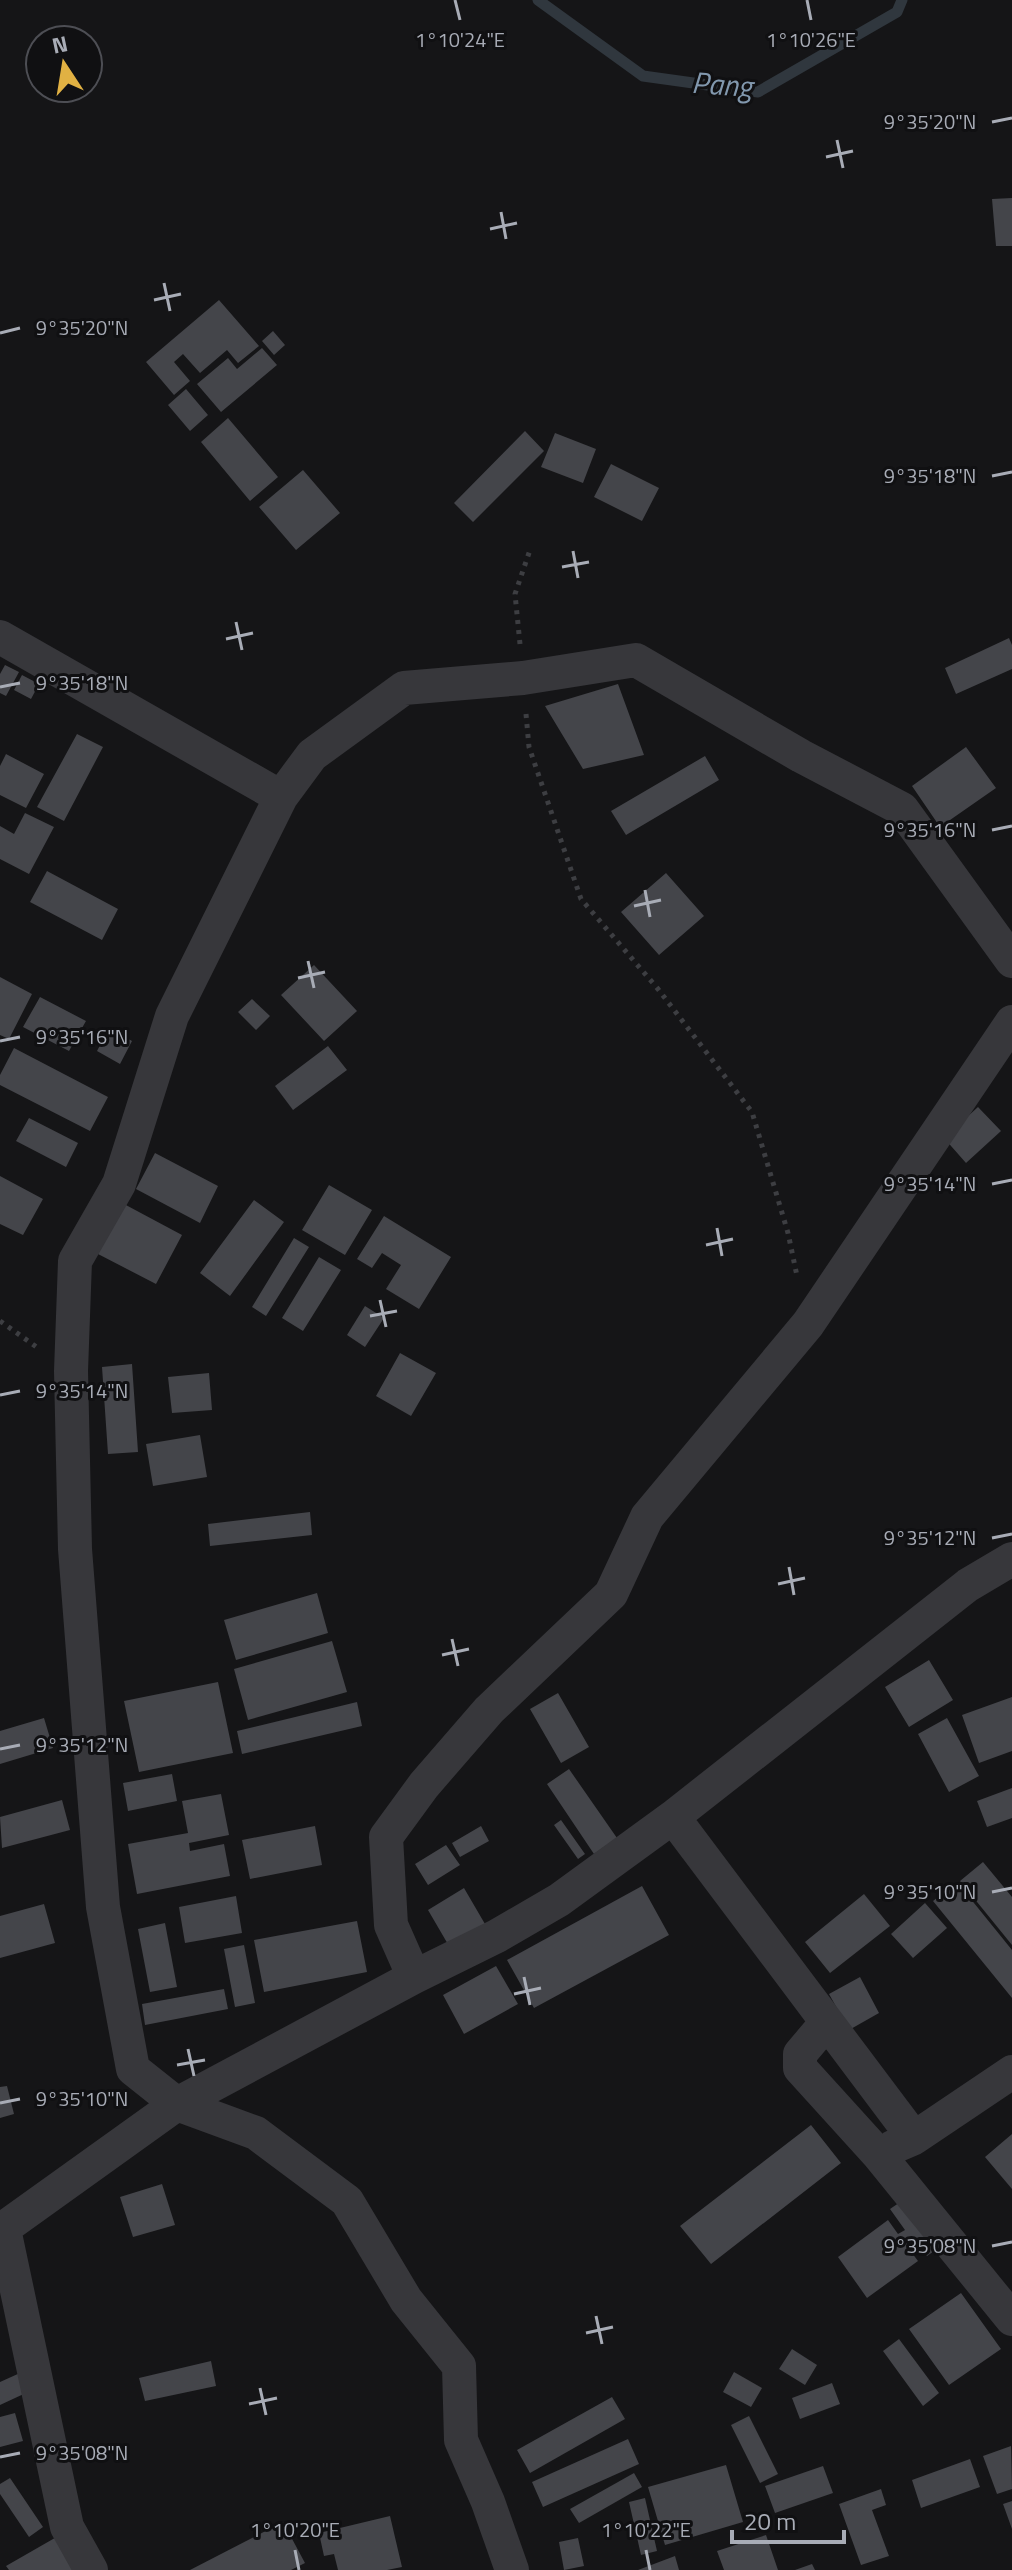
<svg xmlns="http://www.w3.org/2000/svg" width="1012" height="2570" font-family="'Titillium Web',sans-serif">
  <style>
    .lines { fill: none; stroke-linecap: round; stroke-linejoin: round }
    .stream { stroke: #30373e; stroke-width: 11 }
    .building { fill: #44454a }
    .path { stroke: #3d3e42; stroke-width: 5; stroke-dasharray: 4 6; stroke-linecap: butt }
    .minor { stroke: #37373b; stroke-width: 34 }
    .ticks { fill: none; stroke: #a8acb6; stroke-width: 3 }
    .labels { text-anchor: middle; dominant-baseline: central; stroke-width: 6; stroke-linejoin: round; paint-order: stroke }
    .water-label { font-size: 30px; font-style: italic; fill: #8298ae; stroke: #101012 }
    .ticks-label { font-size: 20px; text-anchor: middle; fill: #a8acb6; stroke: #101012; stroke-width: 6; stroke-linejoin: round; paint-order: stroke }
  </style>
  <rect width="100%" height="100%" fill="#151517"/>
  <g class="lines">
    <!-- stream -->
    <path class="stream" d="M538,0l105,76 115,16 139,-80 5,-12"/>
  </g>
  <!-- building -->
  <path class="building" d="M1012,198v48h-16l-4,-47z
    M219,300l40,46 -21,17 -11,-13 -27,23 -17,-19 -9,8 16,19 -16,14 -28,-33z
    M273,331l12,14 -11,10 -12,-14z
    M262,348l15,17 -56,47 -24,-28 31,-26 9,11z
    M186,389l22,26 -18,16 -22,-26z
    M228,418l50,59 -28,24 -49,-59z
    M525,431l19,20 -71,71 -19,-19z
    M555,433l41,16 -13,34 -42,-16z
    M611,464l48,24 -17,33 -48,-24z
    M303,470l37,43 -44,37 -37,-43z
    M1009,638l3,7v24l-56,25 -11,-26z
    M5,665l14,7 -13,24 -6,-3v-19z
    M22,675l17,9 -8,15 -17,-9z
    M618,684l26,71 -61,14 -38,-63z
    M77,734l26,13 -39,74 -27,-14z
    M966,747l30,41 -56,39 -28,-41z
    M6,754l38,20 -18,34 -26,-13v-29z
    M705,756l14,24 -93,55 -15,-24z
    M25,813l29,14 -25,47 -29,-15v-33l14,8z
    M47,871l71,38 -16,31 -72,-38z
    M666,873l38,43 -45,39 -38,-43z
    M314,965l43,46 -33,30 -43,-46z
    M0,977l32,17 -23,45 -9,-4z
    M40,997l46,24 -17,30 -46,-24z
    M252,999l18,17 -14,14 -18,-18z
    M109,1028l23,13 -12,23 -23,-13z
    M328,1046l19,24 -54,40 -18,-24z
    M14,1048l94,49 -18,34 -90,-46v-10z
    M978,1107l23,24 -35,32 -22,-25z
    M29,1118l49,25 -12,24 -50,-26z
    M155,1153l63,33 -18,37 -64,-34z
    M0,1176l43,23 -20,36 -23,-11z
    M329,1185l43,25 -27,45 -43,-25z
    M254,1200l30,22 -54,74 -30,-23z
    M124,1204l58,31 -26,49 -58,-30z
    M384,1216l67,41 -32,52 -33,-20 15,-24 -19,-12 -10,15 -15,-9z
    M294,1238l15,9 -43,69 -14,-9z
    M319,1257l22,13 -38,61 -21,-13z
    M365,1306l19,12 -19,29 -18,-12z
    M400,1353l36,20 -25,43 -35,-20z
    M132,1364l6,88 -30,2 -6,-87z
    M209,1373l3,37 -40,3 -4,-36z
    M200,1435l7,42 -54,9 -7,-42z
    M310,1512l2,23 -102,11 -2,-22z
    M317,1593l11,40 -92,27 -12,-40z
    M332,1641l15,51 -99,28 -14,-51z
    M929,1660l24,40 -44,27 -24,-40z
    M218,1682l15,71 -94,19 -15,-71z
    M558,1693l31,54 -28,16 -31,-54z
    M1012,1697v54l-33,12 -17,-48z
    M357,1702l5,24 -120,28 -5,-23z
    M44,1718l9,30 -53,16v-33z
    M947,1718l32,58 -30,16 -31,-58z
    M569,1769l48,69 -23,16 -47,-70z
    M172,1774l5,27 -49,10 -5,-28z
    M1012,1788v30l-25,9 -10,-26z
    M221,1794l8,41 -40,8 1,8 34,-7 6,32 -93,18 -9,-50 60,-11 -6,-32z
    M62,1800l8,30 -68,18 -2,-31z
    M561,1820l24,34 -7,5 -24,-34z
    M315,1826l7,39 -72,14 -8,-39z
    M481,1826l8,15 -29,16 -8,-14z
    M446,1845l14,20 -32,20 -13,-21z
    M983,1862l29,35v48l-52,-64z
    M957,1882l55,68v48l-79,-97z
    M642,1886l27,49 -135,73 -27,-48z
    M464,1888l21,36 -36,22 -21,-36z
    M864,1894l26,32 -60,47 -25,-31z
    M236,1896l6,37 -57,10 -6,-36z
    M925,1903l22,25 -34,30 -22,-24z
    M44,1904l11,39 -55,15v-42z
    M357,1921l10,51 -103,20 -10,-52z
    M165,1923l12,64 -27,5 -12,-63z
    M244,1945l11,58 -20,4 -11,-58z
    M496,1966l22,38 -54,30 -21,-39z
    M860,1977l19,36 -30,17 -20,-36z
    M224,1989l4,20 -83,16 -3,-21z
    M7,2086l7,28 -14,4v-31z
    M811,2125l30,38 -130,101 -31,-38z
    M1012,2134v55l-27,-32z
    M162,2184l13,41 -42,12 -13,-40z
    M909,2196l35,48 -17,12 -13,-16 -8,5 12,16 -51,37 -29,-41 50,-37 10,14 7,-4 -15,-21z
    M961,2293l40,56 -52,36 -40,-56z
    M899,2339l40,54 -16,13 -40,-55z
    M792,2349l25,16 -12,20 -26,-16z
    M211,2361l5,25 -71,15 -6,-23z
    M734,2372l28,16 -11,19 -28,-15z
    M20,2373l8,19 -28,13v-23z
    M832,2383l8,21 -40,15 -8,-21z
    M612,2397l13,22 -95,54 -13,-23z
    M15,2413l8,28 -23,6v-30z
    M749,2416l29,58 -18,9 -29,-58z
    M628,2439l11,25 -96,43 -11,-25z
    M1011,2446l1,43 -15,5 -14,-38z
    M970,2459l10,28 -59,21 -9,-28z
    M726,2465l17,57 -78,23 -17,-58z
    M823,2466l10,27 -58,20 -10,-27z
    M634,2473l8,14 -63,36 -9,-14z
    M10,2478l33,49 -14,10 -29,-43v-10z
    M881,2489l5,16 -14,5 17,46 -28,9 -22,-61z
    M645,2498l12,53 -16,4 -12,-53z
    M1012,2501v28l-9,-25z
    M390,2516l12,51 -15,3h-49l-4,-16 -10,2 -5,-23z
    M283,2522l22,41 -14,7h-101z
    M60,2535l20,35h-71l-3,-4z
    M766,2535l12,35h-54l-7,-19z
    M578,2538l6,28 -20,4 -5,-28z
    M675,2556l4,14h-41z
    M812,2564l3,6h-20z"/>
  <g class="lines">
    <!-- path -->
    <path class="path" d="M520,644l-5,-50 16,-47
      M526,714l3,33 52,152 77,90 94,123 36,121 9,43
      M0,1321l38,27"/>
    <!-- minor -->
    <path class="minor" d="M0,637l281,160
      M414,1977l83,-41 62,-36 114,-83
      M827,2022l-27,32v14l78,86 134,165
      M914,2138l-241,-321 295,-232 44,-26
      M893,2147l21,-9 98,-66
      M4,2229l63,298 24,43
      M0,2231l177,-127 237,-127 -23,-52 -5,-88 38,-52 65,-75 122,-116 36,-77 161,-193 204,-302
      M512,2570l-24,-68 -27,-62 -2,-74 -53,-66 -59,-99 -91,-68 -79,-29 -44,-35 -30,-162 -28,-358 -4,-178 4,-110 44,-77 53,-168 109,-219 31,-42 92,-67 119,-10 113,-18 165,96 101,53 110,152"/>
  </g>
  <!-- ticks -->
  <path class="ticks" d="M455,0l5,20M807,0l4,20M992,122l20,-4M837,140l6,28M826,157l27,-6M501,212l5,27M490,229l27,-6M164,283l6,28M154,300l27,-6M0,333l20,-5M992,476l20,-4M573,551l5,27M562,567l27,-5M236,622l6,28M226,639l27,-6M0,687l20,-4M992,830l20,-4M645,890l5,27M634,906l27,-6M308,961l6,27M298,978l27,-6M0,1041l20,-4M992,1184l20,-4M717,1228l5,28M706,1245l27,-6M380,1300l6,27M370,1316l27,-5M0,1395l20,-4M992,1538l20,-4M789,1567l5,28M778,1584l27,-6M452,1639l6,27M442,1655l27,-6M0,1749l20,-4M992,1892l20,-4M524,1977l6,28M514,1994l27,-6M188,2049l6,27M177,2065l28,-5M0,2103l20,-4M992,2246l20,-4M596,2316l6,28M586,2333l27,-6M260,2388l6,27M249,2404l28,-6M0,2457l20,-4M295,2550l4,20M646,2550l4,20"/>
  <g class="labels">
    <!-- water labels -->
    <g class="water-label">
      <text transform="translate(722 84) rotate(4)">Pang</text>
    </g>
  </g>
  <g class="ticks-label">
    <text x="460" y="47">1°10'24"E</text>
    <text x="811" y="47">1°10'26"E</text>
    <text x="930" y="129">9°35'20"N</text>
    <text x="82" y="335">9°35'20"N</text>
    <text x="930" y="483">9°35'18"N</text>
    <text x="82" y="690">9°35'18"N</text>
    <text x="930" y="837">9°35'16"N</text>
    <text x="82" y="1044">9°35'16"N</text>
    <text x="930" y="1191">9°35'14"N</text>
    <text x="82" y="1398">9°35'14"N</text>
    <text x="930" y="1545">9°35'12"N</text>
    <text x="82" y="1752">9°35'12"N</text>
    <text x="930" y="1899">9°35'10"N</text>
    <text x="82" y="2106">9°35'10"N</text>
    <text x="930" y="2253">9°35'08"N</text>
    <text x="82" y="2460">9°35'08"N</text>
    <text x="295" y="2537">1°10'20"E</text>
    <text x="646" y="2537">1°10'22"E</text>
  </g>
  <!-- north arrow -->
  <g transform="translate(64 64) rotate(348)"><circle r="38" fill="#101012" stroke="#4d4e54" stroke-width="2"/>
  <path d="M0-6L14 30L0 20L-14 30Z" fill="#e1b143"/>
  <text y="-12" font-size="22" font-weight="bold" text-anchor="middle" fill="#a8acb6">N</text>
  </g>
  <!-- scale -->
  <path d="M732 2530v12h112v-12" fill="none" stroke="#a8acb6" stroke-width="4"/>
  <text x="744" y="2530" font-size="24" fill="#a8acb6" stroke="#101012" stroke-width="6" paint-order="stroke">20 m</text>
</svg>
